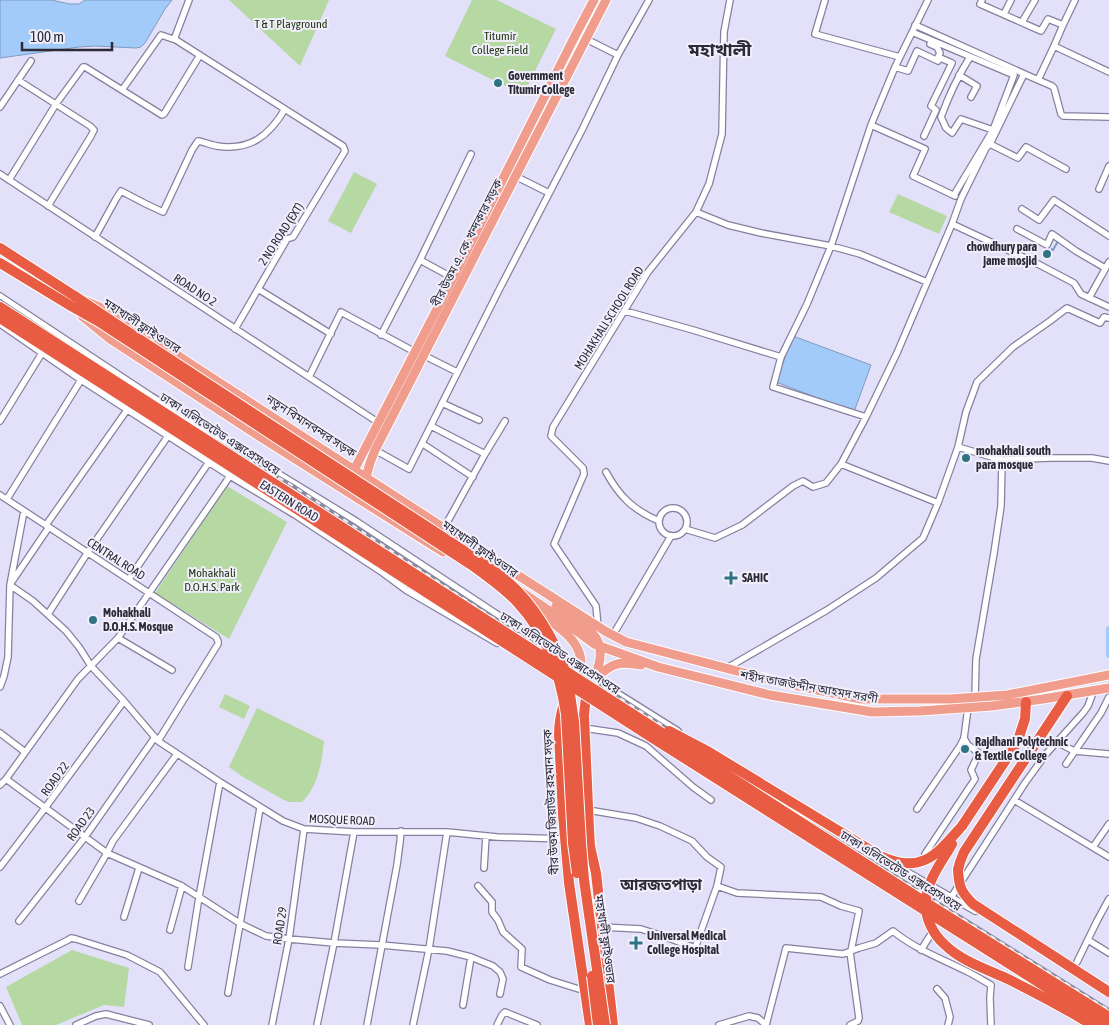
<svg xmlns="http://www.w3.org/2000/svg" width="1109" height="1025" font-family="'Asap Condensed','Noto Sans Bengali',sans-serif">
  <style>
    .green { fill: #b6d9a3 }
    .water { fill: #a3cbf9; stroke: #7f9bbf }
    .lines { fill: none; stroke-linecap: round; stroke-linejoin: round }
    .stream { stroke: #7f9bbf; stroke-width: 2 }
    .canal { stroke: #a3cbf9; stroke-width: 6 }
    .street-casing { stroke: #85809e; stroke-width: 8 }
    .primary-casing { stroke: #fff; stroke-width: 11 }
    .highway-casing { stroke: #fff; stroke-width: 12 }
    .street { stroke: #fff; stroke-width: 5.5 }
    .primary { stroke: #f19d8e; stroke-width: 9 }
    .highway { stroke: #e85c43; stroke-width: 10 }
    .tram { stroke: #8b899d; stroke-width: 1 }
    .rail-casing { stroke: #8b899d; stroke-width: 4 }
    .rail { stroke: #f1effc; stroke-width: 2; stroke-dasharray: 5.5; stroke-linecap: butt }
    .highway-bridge-casing { stroke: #fff; stroke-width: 12; stroke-linecap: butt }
    .highway-bridge { stroke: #e85c43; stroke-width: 10 }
    .poi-dot { fill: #307484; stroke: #f1effc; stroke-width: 2 }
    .labels { text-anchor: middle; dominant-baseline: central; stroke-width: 4; stroke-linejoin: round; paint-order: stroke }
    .park-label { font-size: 12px; fill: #213714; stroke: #f1effc }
    .poi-label { font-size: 12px; font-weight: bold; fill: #2c2a37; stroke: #f1effc; text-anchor: start }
    .street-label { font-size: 12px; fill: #2c2a37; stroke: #f1effc }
    .quarter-label { font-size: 15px; font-weight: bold; fill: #2c2a37; stroke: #f1effc }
    .district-label { font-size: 18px; font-weight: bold; fill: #2c2a37; stroke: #f1effc }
  </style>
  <rect width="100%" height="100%" fill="#e3e0fa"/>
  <!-- green -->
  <path class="green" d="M229,0h100l-29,66z
    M472,0h25l59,29 -33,66 -78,-39z
    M354,172l23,12 -26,49 -23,-12z
    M898,194l49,22 -8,18 -50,-22z
    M227,486l60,36 -58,117 -74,-46z
    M225,694l25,12 -6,13 -25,-12z
    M257,708l67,33c-2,20 -6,46 -22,61h-13l-5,-2 -41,-23 -14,-10z
    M72,950l57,18 -5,39 -20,-2 -48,20h-34l-16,-38z"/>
  <!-- water -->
  <path class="water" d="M0,0h51l19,4h9l6,-4h87l-7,9 -20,34 -4,4 -5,1 -41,-2 -16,1 -79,11z
    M793,336l78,29 -17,47 -78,-30z"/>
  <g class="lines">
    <!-- stream -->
    <path class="stream" d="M1053,250l5,-9
      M1049,256l3,-7"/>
    <!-- canal -->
    <path class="canal" d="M1109,655v-26"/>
    <defs>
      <path id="street" d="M189,0l-14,37 1,3 167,106 2,5 -52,86 -6,2 -52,90
        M825,0l-10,34 85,23
        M982,0l-2,4 61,27 7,-12 15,6 -9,21
        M1004,14l7,-14
        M1022,22l13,-22
        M915,25l123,55 16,-34 55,26
        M1063,25l12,-25
        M912,32l102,43 -21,55 -39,65
        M576,34l42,21
        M970,57c-12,19 -21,38 -29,60l5,11 6,5 9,-14 32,11
        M895,67l13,4 9,-20 21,10 1,-3
        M959,75l18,11 -6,11
        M18,80l72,46 4,4 -3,6 -43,70
        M1038,80l14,6 2,2 7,26 2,2 46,1
        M122,90l39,-55 15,5
        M0,107l31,-46
        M871,125l54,24 -12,27 42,20
        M924,136l12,-26 -5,-4 21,-43 -14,-6 2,-4 -3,-6 -7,-3
        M990,144l28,14 8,-11 40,22
        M0,174l379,249
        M515,176l34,17
        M9,180l47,-76 27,-37h2l77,48 2,-1 36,-59
        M1099,189l10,-23
        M1022,209l17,11 15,-20 55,36
        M696,212l32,13 33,8 70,13 29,8 67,28
        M952,224l86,40 36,19 7,11 28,13
        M1017,229l30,16 5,-11 24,17 29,17
        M95,237l21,-38 5,-8 25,13 17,8 29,-62 6,-9c6,1 13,4 19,5 33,5 52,-10 68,-37
        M420,260l33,18
        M258,289l73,45
        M0,296l151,100 205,125 174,115
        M1089,298l20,-36
        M625,311l68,19 88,27
        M0,324l81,56 149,96 65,39 88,58 23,17 91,53
        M381,335l39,-75 51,-106
        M425,356l32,16
        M309,377l32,-65 74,40
        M442,403l37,17
        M866,417l-93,-30 8,-30 26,-53 24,-58 40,-121 24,-58 33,-67
        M0,421l42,-68
        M431,426l54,28
        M423,444l50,33
        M958,447l44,13 48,-2h42l17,3
        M375,450l34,19 91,-181 82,-158 36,-75 31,-55
        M841,464l97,39
        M606,472c13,24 27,38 53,49
        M0,495l216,142 2,4v3l-60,97
        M7,499l74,-119
        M659 522a14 14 0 1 1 28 0a14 14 0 1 1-28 0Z
        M46,525l81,-115
        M444,528l41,-74 20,-33
        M685,529l30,9 27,-13 51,-39 10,-5 10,6 13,-4 15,-19 25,-47 31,-64 55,-129 9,-25 25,-51 4,-4 34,-70
        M129,579l80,-117
        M11,583l38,-56
        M10,585l23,16 33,30 13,16 12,19 33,35 34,40 62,41 63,39 21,8 50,3h93l50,5 69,2
        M48,614l40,-62 80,-116
        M598,626l-2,-20 -42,-62 30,-70 -1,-6 -32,-32 2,-9 95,-155 48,-60 13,-28 13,-50 2,-102 6,-32
        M613,635l58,-99
        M118,638l54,32
        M727,668l100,-58 49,-32 47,-40 15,-35 20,-56 8,-35 10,-27 1,-3 36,-35 37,-26 17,-13 33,15 4,-6 5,1
        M595,679l83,52
        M0,687l4,-11 4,-19 2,-72 14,-74
        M975,698l1,-39 18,-106 7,-47 1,-46
        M584,728l34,5 28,13 47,41 18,13
        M0,733l25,19
        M1057,742l17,9 35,3
        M1066,764l35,-51 8,-16
        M6,779l101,74 75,33 59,38 25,12 23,3 45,4 47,2 66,6 24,6 22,9 7,6 3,7 -3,15
        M0,785l6,-6 72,-100 40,-41 112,-162
        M1014,800l95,57
        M917,809l43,-63 4,-8
        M588,810l48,8 24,8 32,15 15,16 14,10 -4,19 20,7 84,4 20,9 18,5 -8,40
        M1093,847l16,-23
        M925,854l50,-75 -4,-9 8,-17 -11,-8 -4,-7 4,-30
        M892,863l83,48
        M0,867l45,-59 79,-107
        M484,868l2,-32
        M478,886l14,16v10l6,8 5,12 19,17 -1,18 29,13 35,11
        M952,896l73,-113 21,-29 37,-41 5,-7 6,-16
        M79,901l28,-48 6,-12 64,-87
        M124,917l15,-49
        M19,921l66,-84 70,-100
        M602,927l39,2 25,8 29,11 22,-62
        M170,930l12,-44
        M1088,940l21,13
        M921,950l12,-19
        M1077,962l20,-41 12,-22
        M188,967l11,-70 21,-115
        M0,974l68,-34 3,-2 5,1 51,16 33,17 44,53
        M937,989l8,9 5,19 -2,8
        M228,993l32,-185
        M463,1005l8,-48
        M0,1006l10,19
        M76,1025l20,-9 10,-2 43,11
        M272,1025l17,-86 15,-110
        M317,1025l17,-82 20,-111
        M367,1025l30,-160 3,-23 1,-11
        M413,1025l16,-76 18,-117
        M497,1025l5,-10 3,-3 32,13
        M719,1025l30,-9 9,2 8,7
        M766,1025l20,-77 57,6 16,-6 17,-5 17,-12c22,18 49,28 75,41 8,4 16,9 23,13l-1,13 1,27
        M850,1025l8,-4 1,-3 -9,-66"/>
      <path id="primary" d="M86,301l36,16 64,44 258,167 161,103 21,11 153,40 82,17h89l57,-4 102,-20
        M82,316l28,23 152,99 181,114
        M352,474l101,-196 123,-244 18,-34
        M365,481l5,-18 5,-13 231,-450
        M520,591l31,21 43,32 64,23 112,28 102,17 48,-1 72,-5 51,-7 66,-11
        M556,606c12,8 33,21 40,32 8,13 3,30 -3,42
        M535,610c21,16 52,31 45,62
        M596,678c16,-15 22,-17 45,-13"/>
      <path id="highway" d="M0,248l76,49
        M0,263l71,43
        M593,680c-7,10 -8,24 -9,36l5,113 1,17 6,27 17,152
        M565,701c-4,11 -6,22 -6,34l4,79 6,69 21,142
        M962,826l55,-83 8,-24 1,-17
        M958,870l2,-8 4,-10 103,-156"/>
    </defs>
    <!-- street casing -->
    <use href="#street" class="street-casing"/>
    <!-- primary casing -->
    <use href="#primary" class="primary-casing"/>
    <!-- highway casing -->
    <use href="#highway" class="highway-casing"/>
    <!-- street -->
    <use href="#street" class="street"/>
    <!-- primary -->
    <use href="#primary" class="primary"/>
    <!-- highway -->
    <use href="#highway" class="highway"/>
    <!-- tram -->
    <path class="tram" d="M0,308l188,127 99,55 211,138 80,49 62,42 111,71 40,28 318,199"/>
    <defs>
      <path id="rail" d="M0,301l192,129 98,54 211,139 79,49 174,113 40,28 315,197"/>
    </defs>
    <!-- rail casing -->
    <use href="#rail" class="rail-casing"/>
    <!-- rail -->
    <use href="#rail" class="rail"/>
    <defs>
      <path id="highway-bridge" d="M76,297l40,27 359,234c11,7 22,14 32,23 25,21 48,58 58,90 5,16 6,33 9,50l7,122 3,37 21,145
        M71,306l30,17 369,241c17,12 34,24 48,39 28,30 42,71 48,111l7,129 4,30
        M0,307l715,460 218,140 176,110
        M0,318l651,419 455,288
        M669,731l40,21 171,104c42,19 56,-1 82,-30
        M952,844c-10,18 -26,37 -26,59 -1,15 7,31 18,41 17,17 42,25 64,35 28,14 57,29 84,46
        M958,870c1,17 3,22 15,34l136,88
        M592,976l6,49"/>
    </defs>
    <!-- highway-bridge casing -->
    <use href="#highway-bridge" class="highway-bridge-casing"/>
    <!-- highway-bridge -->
    <use href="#highway-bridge" class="highway-bridge"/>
  </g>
  <!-- markers -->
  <g class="poi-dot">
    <circle cx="498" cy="83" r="5"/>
    <circle cx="1047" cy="254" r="5"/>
    <circle cx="966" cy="458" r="5"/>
    <path d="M728.5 570.5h5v5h5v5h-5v5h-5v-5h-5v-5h5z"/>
    <circle cx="93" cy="620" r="5"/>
    <circle cx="965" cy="749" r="5"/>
    <path d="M633.5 935.5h5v5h5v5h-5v5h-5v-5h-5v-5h5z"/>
  </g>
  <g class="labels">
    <!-- park labels -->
    <g class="park-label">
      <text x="291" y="24">T &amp; T Playground</text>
      <text x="500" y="36">Titumir<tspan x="500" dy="14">College Field</tspan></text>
      <text x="212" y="573">Mohakhali<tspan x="212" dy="14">D.O.H.S. Park</tspan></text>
    </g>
    <!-- poi labels -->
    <g class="poi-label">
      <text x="508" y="76">Government<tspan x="508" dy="14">Titumir College</tspan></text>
      <text x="1037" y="247" text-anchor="end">chowdhury para<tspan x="1037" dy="14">jame mosjid</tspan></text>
      <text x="976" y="451">mohakhali south<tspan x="976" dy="14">para mosque</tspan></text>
      <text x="742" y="578">SAHIC</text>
      <text x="103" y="613">Mohakhali<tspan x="103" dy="14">D.O.H.S. Mosque</tspan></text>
      <text x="975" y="742">Rajdhani Polytechnic<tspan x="975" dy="14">&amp; Textile College</tspan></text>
      <text x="647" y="936">Universal Medical<tspan x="647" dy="14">College Hospital</tspan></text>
    </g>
    <!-- street labels -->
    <g class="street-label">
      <text transform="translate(281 234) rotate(-57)">2 NO ROAD (EXT)</text>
      <text transform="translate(467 243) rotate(-63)">বীর উত্তম এ. কে. খন্দকার সড়ক</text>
      <text transform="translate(195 290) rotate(33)">ROAD NO 2</text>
      <text transform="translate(609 318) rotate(-58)">MOHAKHALI SCHOOL ROAD</text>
      <text transform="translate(142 326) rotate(33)">মহাখালী ফ্লাইওভার</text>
      <text transform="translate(311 426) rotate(33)">নতুন বিমানবন্দর সড়ক</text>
      <text transform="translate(220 434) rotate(33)">ঢাকা এলিভেটেড এক্সপ্রেসওয়ে</text>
      <text transform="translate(289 501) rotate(32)">EASTERN ROAD</text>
      <text transform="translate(480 549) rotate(35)">মহাখালী ফ্লাইওভার</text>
      <text transform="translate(116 559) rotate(33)">CENTRAL ROAD</text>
      <text transform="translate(560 653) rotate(33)">ঢাকা এলিভেটেড এক্সপ্রেসওয়ে</text>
      <text transform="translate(809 687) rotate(10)">শহীদ তাজউদ্দীন আহমদ সরণী</text>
      <text transform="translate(55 779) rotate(-54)">ROAD 22</text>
      <text transform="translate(551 802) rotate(-93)">বীর উত্তম জিয়াউর রহমান সড়ক</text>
      <text transform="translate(342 820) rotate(2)">MOSQUE ROAD</text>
      <text transform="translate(81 824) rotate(-54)">ROAD 23</text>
      <text transform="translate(901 871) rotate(32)">ঢাকা এলিভেটেড এক্সপ্রেসওয়ে</text>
      <text transform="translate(280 926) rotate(-81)">ROAD 29</text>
      <text transform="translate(605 939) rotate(82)">মহাখালী ফ্লাইওভার</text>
    </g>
    <!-- quarter labels -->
    <g class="quarter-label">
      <text x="661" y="884">আরজতপাড়া</text>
    </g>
    <!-- district labels -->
    <g class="district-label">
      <text x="720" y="49">মহাখালী</text>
    </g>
  </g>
  <!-- scale -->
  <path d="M22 42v8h90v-8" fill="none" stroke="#2c2a37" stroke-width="2.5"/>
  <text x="30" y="42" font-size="15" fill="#2c2a37" stroke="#f1effc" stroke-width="4" paint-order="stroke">100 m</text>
</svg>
